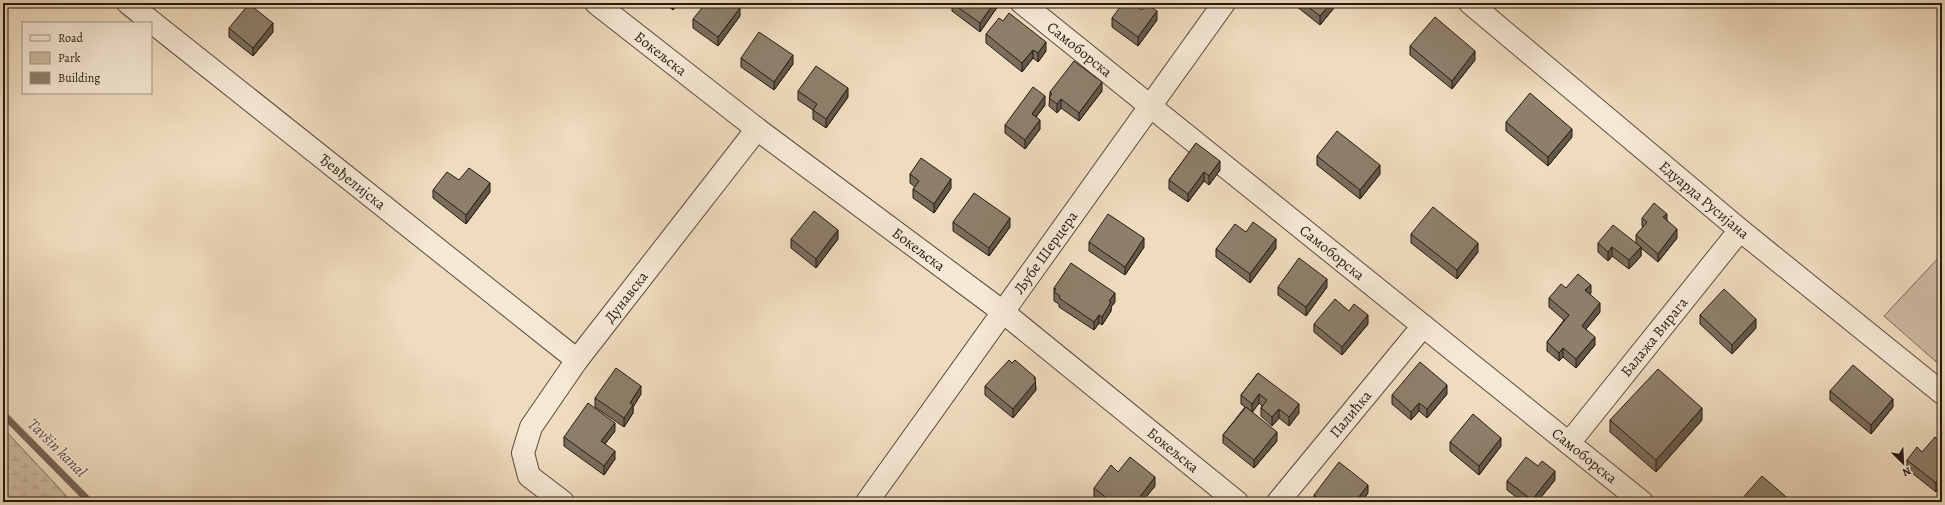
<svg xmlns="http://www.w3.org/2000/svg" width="1945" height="505" font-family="Alegreya,serif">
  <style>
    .wetland { fill: url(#wetland-marsh); stroke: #796a5a }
    .green { fill: #cdbaa1; stroke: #796a5a }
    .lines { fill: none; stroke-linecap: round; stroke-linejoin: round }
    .stream { stroke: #756756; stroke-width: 7 }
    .minor-casing { stroke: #584b3d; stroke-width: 24 }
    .minor { stroke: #f5e8d5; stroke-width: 22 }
    .wall { fill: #7a6d5c; stroke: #251b12 }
    .shaded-wall { fill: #63594b; stroke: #251b12 }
    .building { fill: #8e7f6b; stroke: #251b12 }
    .labels { text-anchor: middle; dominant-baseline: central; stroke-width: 3; stroke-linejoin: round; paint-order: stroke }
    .street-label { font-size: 15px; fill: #251b12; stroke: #f5e8d5 }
    .water-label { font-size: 16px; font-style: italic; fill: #5a4e40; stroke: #f5e8d5 }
  </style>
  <defs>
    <pattern id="wetland-marsh" width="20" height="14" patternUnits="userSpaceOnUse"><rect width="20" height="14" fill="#cdbaa1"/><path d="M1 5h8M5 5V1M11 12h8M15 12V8" fill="none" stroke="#b09f8a"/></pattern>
  </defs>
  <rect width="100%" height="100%" fill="#efdbbe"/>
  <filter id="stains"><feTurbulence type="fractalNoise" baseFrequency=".005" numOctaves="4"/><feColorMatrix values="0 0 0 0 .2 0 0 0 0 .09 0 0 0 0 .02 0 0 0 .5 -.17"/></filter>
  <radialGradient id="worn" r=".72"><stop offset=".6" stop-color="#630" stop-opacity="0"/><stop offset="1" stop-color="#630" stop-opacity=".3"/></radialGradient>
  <!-- wetland -->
  <path class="wetland" d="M3,428l69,74h-69z"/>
  <!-- green -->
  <path class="green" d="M1942,254v113l-58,-51z"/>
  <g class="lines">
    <!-- stream -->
    <path class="stream" d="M3,414l87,88"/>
    <defs>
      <g id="minor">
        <path id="s1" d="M128,3l449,357"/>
        <path id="s2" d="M596,3l161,126 246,183 234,190"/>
        <path id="s3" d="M1022,3l620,499"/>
        <path id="s4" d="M1470,3l270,227 202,163"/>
        <path id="s5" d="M1569,443l171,-213"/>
        <path id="s6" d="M563,502l-34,-26 -6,-23 8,-26 46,-67 180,-231"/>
        <path id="s7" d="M867,502l357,-499"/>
        <path id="s8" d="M1278,502l145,-176"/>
      </g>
    </defs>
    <!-- minor casing -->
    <use href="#minor" class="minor-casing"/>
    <!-- minor -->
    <use href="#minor" class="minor"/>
  </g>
  <!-- wall -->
  <path class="wall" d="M664,3h14l-5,7z
    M952,3h46v3l-18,26 -28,-21z
    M1296,3h42l-18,22 -24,-19z
    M1728,3h10l-3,4z
    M1142,10l15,10 -19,26 -26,-19v-9z
    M740,16l-22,30 -25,-18v-9z
    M229,28l44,4 -20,24 -24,-19z
    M986,34l60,17 -8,11 -5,-4 -11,14 -36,-29z
    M1410,46l65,14 -23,29 -42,-34z
    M741,58l52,6 -19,26 -33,-23z
    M798,91l50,6 -22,31 -13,-9v-9l-15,-10z
    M1102,91l-23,30 -18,-13 -4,5 -8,-7 1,-14z
    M1045,105l-9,12 4,12 -15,20 -20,-16v-8z
    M1506,122l66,15 -24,29 -42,-35z
    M1196,143l24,27 -11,15 -5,-4 -16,21 -19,-13v-9z
    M1317,156l63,18 -20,25 -43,-34z
    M910,174l41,14 -17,25 -21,-15v-9l2,-2 -5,-4z
    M459,180l31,12 -24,32 -33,-26v-8z
    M1642,218l25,2 10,18 -19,24 -17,-14v8l-12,13 -17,-13 -4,5 -10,-9v-9h38v-8l7,-8 -1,-1z
    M953,222l57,5 -21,29 -36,-25z
    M1246,232l30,16 -26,35 -34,-26v-8z
    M1411,234l67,18 -21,27 -46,-36z
    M791,239h47l-22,29 -25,-20z
    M1089,242l55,5 -19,28 -36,-24z
    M1278,287h49l-21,29 -28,-21z
    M1054,288l61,14 -4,5v4l-9,14 -3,-2 -5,7 -35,-23v-3l-5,-3z
    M1566,288l25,5 -1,1 10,18 -14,17 9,16 -19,23 -13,-11 -4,4 -12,-10v-9l17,-22 -15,-13v-9z
    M1349,311l19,13 -26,31 -28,-23v-8z
    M1700,315l56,13 -24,26 -32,-30z
    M1258,373l41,40 -10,13 -10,-8 -7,8 -11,-10v-8l1,-2 -3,-3 -7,9 25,29 -23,27 -31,-25v-8l22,-28 -4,-3v-9z
    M1035,381l1,9 -23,28 -28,-23v-9z
    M1830,391l63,16 -22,27 -41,-34z
    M641,394l-8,13v6l-9,14 -29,-20v-9z
    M1447,394l-20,24 -8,-7 -8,9 -19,-16v-9z
    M1610,420h92l-46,52 -46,-40z
    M615,431l-10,13 10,15 -11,16 -40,-29v-9z
    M1450,442l51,4 -22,29 -29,-24z
    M1942,443l-6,49 -29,-23v-9z
    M1118,472l37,14 -13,16h-41l-7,-6v-8z
    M1555,480l-18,22h-14l-16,-12v-9z
    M1368,493l-7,9h-47v-7z"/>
  <!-- shaded-wall -->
  <path class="shaded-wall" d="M673,3h5l-5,7z
    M994,3h4v3l-18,26v-9z
    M1331,3h7l-18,22v-9z
    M1735,3h3l-3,4z
    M740,8v8l-22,30v-9z
    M1157,11v9l-19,26v-9z
    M273,23v9l-20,24v-8z
    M1046,42v9l-8,11v-9z
    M1033,50v8l-11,14v-9z
    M1475,51v9l-23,29v-8z
    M793,55v9l-19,26v-8z
    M1102,82v9l-23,30v-8z
    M848,88v9l-22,31v-9z
    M1045,96v9l-13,17v-8z
    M1061,99v9l-4,5v-9z
    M1040,120v9l-15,20v-9z
    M1572,129v8l-24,29v-9z
    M1220,161v9l-11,15v-9z
    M1380,165v9l-20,25v-9z
    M1204,172v9l-16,21v-8z
    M951,179v9l-17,25v-9z
    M490,183v9l-24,32v-9z
    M1667,214v8l-4,-5z
    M1010,218v9l-21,29v-8z
    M1677,229v9l-19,24v-8z
    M838,230v9l-22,29v-9z
    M1144,238v9l-19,28v-8z
    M1276,239v9l-26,35v-9z
    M1478,243v9l-21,27v-9z
    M1612,247v9l-4,5v-9z
    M1641,247v9l-12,13v-9z
    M1327,279v8l-21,29v-9z
    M1591,285v8l-6,6v-9z
    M1115,293v9l-4,5v4l-9,14v-8l7,-16z
    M1600,303v9l-18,22v-8z
    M1099,315v8l-5,7v-8z
    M1368,315v9l-26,31v-8z
    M1756,319v9l-24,26v-9z
    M1595,337v8l-19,23v-9z
    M1563,348v9l-4,4v-8z
    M1035,377l1,13 -23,28v-9z
    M1447,385v9l-20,24v-9z
    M641,386v8l-8,13v6l-9,14v-9l6,-15z
    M1259,394v9l-7,10v-9z
    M1893,399v8l-22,27v-9z
    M1419,403v8l-8,9v-8z
    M1299,404v9l-10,13v-9z
    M1702,408v12l-46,52v-12z
    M1279,409v9l-7,8v-9z
    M615,423v8l-14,18v-8z
    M1277,432v9l-23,27v-8z
    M1501,438v8l-22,29v-9z
    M615,451v8l-11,16v-9z
    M1555,471v9l-18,22h-5v-2z
    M1942,476v8l-6,8v-9z
    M1155,477v9l-13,16h-6z
    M1368,485v8l-7,9h-6z"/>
  <!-- building -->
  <path class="building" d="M706,3h27l7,5 -22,29 -25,-18z
    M952,3h42l-14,20z
    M1123,3h9l10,7 4,-6 11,7 -19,26 -26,-19z
    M1303,3h28l-11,13z
    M249,4l24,19 -20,25 -24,-20z
    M1009,13l37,29 -8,11 -5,-3 -11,13 -36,-29 13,-16 4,3z
    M1435,17l40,34 -23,30 -42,-35z
    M759,32l34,23 -19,27 -33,-24z
    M1074,61l28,21 -23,31 -18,-14 -4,5 -8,-6 3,-4 -2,-2z
    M816,66l32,22 -22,31 -13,-9 4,-6 -19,-13z
    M1033,87l12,9 -13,18 8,6 -15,20 -20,-15z
    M1530,93l42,36 -24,28 -42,-35z
    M1337,131l43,34 -20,25 -43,-34z
    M1196,143l24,18 -11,15 -5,-4 -16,22 -19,-14z
    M921,158l30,21 -17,25 -21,-15 6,-8 -9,-7z
    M469,168l21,15 -24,32 -33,-25 14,-18 12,8z
    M974,193l36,25 -21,30 -36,-26z
    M1654,203l13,11 -4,3 14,12 -19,25 -22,-19 11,-13 -5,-4z
    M1433,207l45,36 -21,27 -46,-36z
    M814,211l24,19 -22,29 -25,-20z
    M1108,214l36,24 -19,29 -36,-25z
    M1253,222l23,17 -26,35 -34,-25 19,-25 11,8z
    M1613,225l28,22 -12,13 -17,-13 -4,5 -10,-9z
    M1299,258l28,21 -21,28 -28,-20z
    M1071,263l44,30 -6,8 2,1 -9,15 -3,-2 -5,7 -35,-24 1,-2 -6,-4 2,-3 -2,-1z
    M1578,274l13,11 -6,5 15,13 -18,23 13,11 -19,22 -13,-11 -4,5 -12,-11 22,-27 -20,-17 12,-14 5,4z
    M1724,289l32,30 -24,26 -32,-30z
    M1335,299l14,12 5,-7 14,11 -26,32 -28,-23z
    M1009,360l3,3 3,-3 20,17 -1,2 2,2 -23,28 -28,-23z
    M1420,362l27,23 -20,24 -8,-6 -8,9 -19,-17z
    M1853,365l40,34 -22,26 -41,-34z
    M616,368l25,18 -11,17 3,2 -9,13 -29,-20z
    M1658,369l44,39 -46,52 -46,-40z
    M1258,373l41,31 -10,13 -10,-8 -7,8 -11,-9 6,-8 -8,-6 -7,10 -11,-9z
    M588,403l27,20 -14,18 14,10 -11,15 -40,-29z
    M1246,407l31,25 -23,28 -31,-25z
    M1473,414l28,24 -22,28 -29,-24z
    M1935,437l7,6v33l-6,7 -29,-23 10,-13 5,5z
    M1130,457l25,20 -19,25h-24l-18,-14 17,-23 7,7z
    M1526,457l12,9 4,-5 13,10 -23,29 -25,-19z
    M1339,462l29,23 -13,17h-32l-9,-7z
    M1762,476l30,26h-49l-2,-2z
    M1583,498l5,4h-8z"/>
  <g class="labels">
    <!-- street labels -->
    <g class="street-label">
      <text stroke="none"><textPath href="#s3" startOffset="74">Самоборска</textPath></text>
      <text stroke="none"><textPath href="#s2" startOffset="82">Бокељска</textPath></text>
      <text stroke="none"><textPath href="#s1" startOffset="287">Ђевђелијска</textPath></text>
      <text stroke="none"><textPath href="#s4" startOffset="306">Едуарда Русијана</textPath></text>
      <text stroke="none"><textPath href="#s2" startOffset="406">Бокељска</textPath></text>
      <text stroke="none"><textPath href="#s7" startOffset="307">Љубе Шерцера</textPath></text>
      <text stroke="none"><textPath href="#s3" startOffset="398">Самоборска</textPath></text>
      <text stroke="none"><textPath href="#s6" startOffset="255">Дунавска</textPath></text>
      <text stroke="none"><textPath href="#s5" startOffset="136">Балажа Вирага</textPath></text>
      <text stroke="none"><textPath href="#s8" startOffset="114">Палићка</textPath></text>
      <text stroke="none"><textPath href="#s2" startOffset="730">Бокељска</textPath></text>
      <text stroke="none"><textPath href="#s3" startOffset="722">Самоборска</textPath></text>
    </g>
    <!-- water labels -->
    <g class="water-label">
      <text transform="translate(57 448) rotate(45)">Tavšin kanal</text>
    </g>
  </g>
  <!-- margin -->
  <rect width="1945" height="505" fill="none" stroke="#efdbbe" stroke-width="16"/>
  <rect x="4" y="4" width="1937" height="497" fill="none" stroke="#251b12" stroke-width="2"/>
  <rect x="8" y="8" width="1929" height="489" fill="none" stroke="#251b12"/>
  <!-- legend -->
  <rect x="22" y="22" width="130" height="72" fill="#f5e8d5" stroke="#a29687"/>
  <rect x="30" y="35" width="20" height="6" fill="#f5e8d5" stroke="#a29687"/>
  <text x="58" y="42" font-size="12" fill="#251b12">Road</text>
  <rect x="30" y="52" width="20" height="12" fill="#cdbaa1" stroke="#a29687"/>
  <text x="58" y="62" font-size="12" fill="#251b12">Park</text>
  <rect x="30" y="72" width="20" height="12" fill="#8e7f6b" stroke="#a29687"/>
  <text x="58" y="82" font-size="12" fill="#251b12">Building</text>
  <!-- north arrow -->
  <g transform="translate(1903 463) rotate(156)" stroke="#f5e8d5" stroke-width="3" paint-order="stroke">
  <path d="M0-3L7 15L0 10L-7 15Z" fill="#251b12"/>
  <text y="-6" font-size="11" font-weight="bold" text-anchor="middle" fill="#251b12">N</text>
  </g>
  <rect width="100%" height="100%" filter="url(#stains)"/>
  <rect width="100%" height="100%" fill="url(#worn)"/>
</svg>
